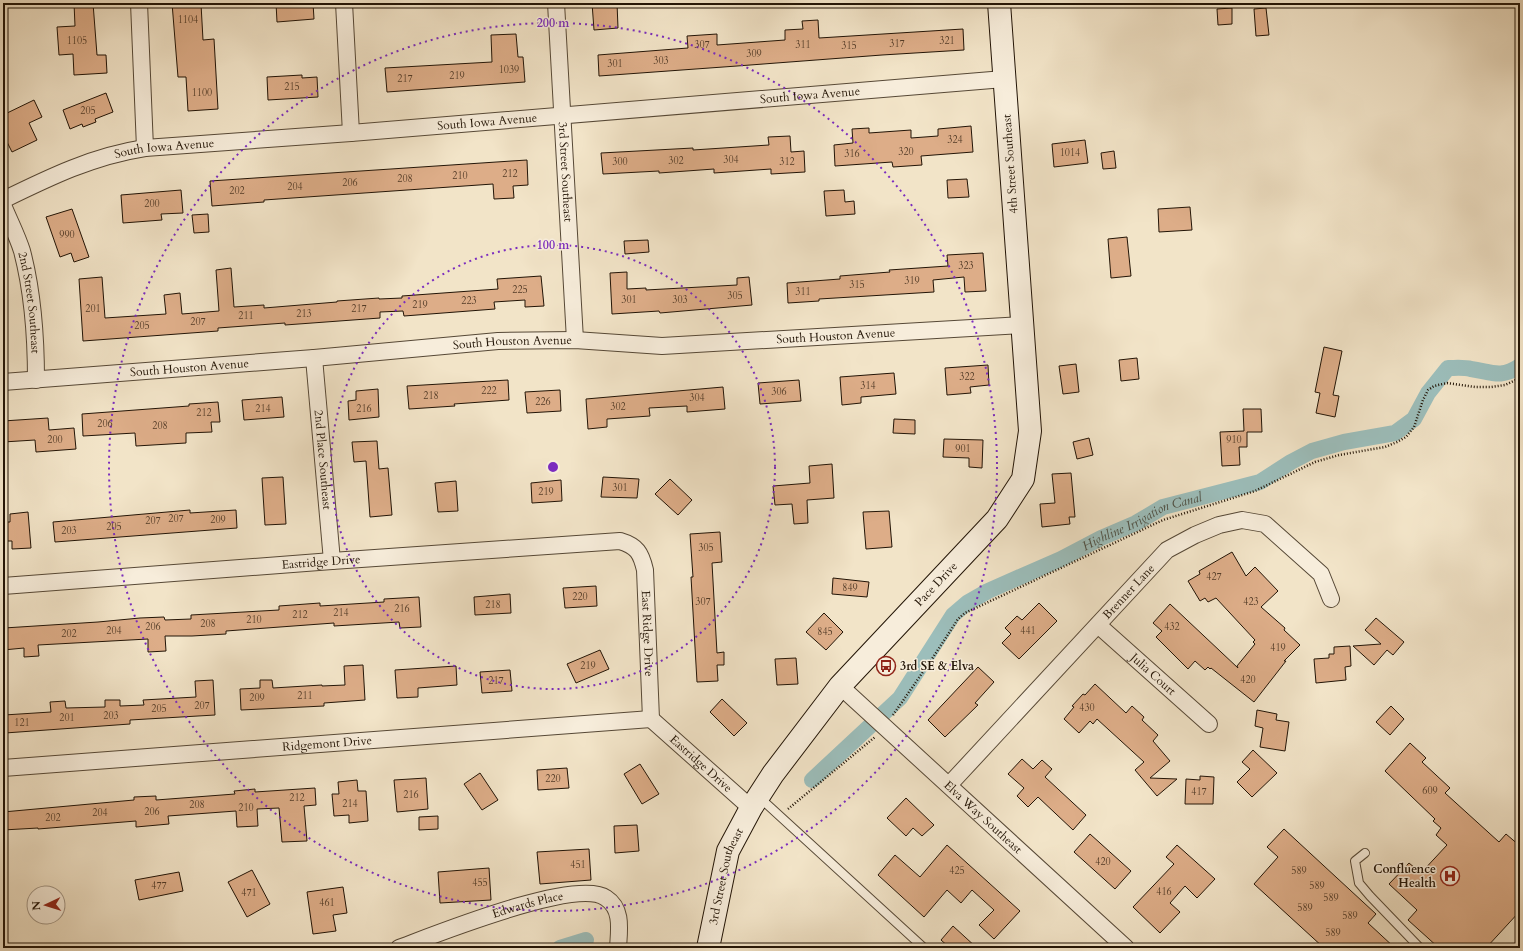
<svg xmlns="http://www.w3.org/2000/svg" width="1523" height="951" font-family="Cardo,serif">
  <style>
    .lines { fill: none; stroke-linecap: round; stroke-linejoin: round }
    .canal { stroke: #9cbebb; stroke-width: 16 }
    .building { fill: #ddad88; stroke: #221406 }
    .lane-casing { stroke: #564836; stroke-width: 10 }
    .street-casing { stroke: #564836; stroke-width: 18 }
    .secondary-casing { stroke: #221406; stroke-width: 24 }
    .path { stroke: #221406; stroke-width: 2.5; stroke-dasharray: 1 2; stroke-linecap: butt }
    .lane { stroke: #f7eddb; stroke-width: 8 }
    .street { stroke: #f7eddb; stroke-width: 16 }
    .secondary { stroke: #f7eddb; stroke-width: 22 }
    .ring { fill: none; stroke: #7b2cbf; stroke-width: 2; stroke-dasharray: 2 4 }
    .labels { text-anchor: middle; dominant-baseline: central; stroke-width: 3; stroke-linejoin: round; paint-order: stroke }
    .number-label { font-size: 10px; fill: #513a26 }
    .street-label { font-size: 12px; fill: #221406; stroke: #f7eddb }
    .poi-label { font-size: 12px; font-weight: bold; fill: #221406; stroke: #f7eddb; text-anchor: start }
    .water-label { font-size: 13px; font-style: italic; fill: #4d5045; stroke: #f7eddb }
    .centre { fill: #7b2cbf; stroke: #f7eddb; stroke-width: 2 }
    .ring-label { font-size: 12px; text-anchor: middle; font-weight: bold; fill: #7b2cbf; stroke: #f7eddb; stroke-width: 3; stroke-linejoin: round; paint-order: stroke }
  </style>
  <rect width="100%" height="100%" fill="#f2e4c8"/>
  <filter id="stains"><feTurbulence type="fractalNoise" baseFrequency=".005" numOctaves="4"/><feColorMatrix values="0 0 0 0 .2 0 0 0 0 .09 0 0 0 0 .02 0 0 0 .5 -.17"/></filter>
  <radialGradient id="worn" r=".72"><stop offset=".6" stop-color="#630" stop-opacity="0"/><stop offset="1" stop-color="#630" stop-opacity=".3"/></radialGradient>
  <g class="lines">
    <!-- canal -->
    <g class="canal">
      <path id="s1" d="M812,780l88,-82 53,-83 14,-12 21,-12 73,-32 40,-21 35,-15 27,-16 97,-25 31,-20 21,-11 32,-9 51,-9 19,-14 14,-26 20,-25c7,0 16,-1 23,1 21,3 29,10 49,-3"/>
      <path d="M560,948l26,-8"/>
    </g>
  </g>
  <!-- building -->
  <path class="building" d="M74,3h19l4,52h9l1,18 -33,2 -1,-21 -14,1 -2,-28 18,-1z
    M172,3h23v2l6,-1 2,36 11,-1 4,70 -30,2 -2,-34h-8z
    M276,3h37l1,16 -37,3z
    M592,3h25l1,25 -24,2z
    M1232,8v16l-14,1 -1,-16z
    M1266,8l3,27 -13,1 -2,-27z
    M818,20l1,18 144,-9 1,21 -82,5 -145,11 -138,10 -1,-21 90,-7 -1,-12 30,-2v11l68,-5v-10l18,-1 -1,-8z
    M516,34l2,23h5l2,25 -138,10 -2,-24 107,-6 -1,-27z
    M302,75v3l15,-1 1,20 -50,3 -1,-23z
    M106,93l7,19 -18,7 1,3 -13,5 -1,-3 -12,5 -7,-19z
    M34,100l8,17 -13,6 8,17 -25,12 -9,-18v-19z
    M971,126l2,26 -52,4 1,9 -29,2 -1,-5 -57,4 -1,-21 19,-2 -1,-14 17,-1v5l42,-3v8l27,-2v-7z
    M790,136l1,16 13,-1 1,21 -34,2v-5l-57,4v-4l-55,4v-2l-56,3 -2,-21 92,-5v2l76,-5 -1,-8z
    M1085,140l3,23 -34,4 -2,-23z
    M1114,151l2,17 -13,1 -2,-16z
    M527,160l1,25 -15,1 1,12 -20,1 -1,-15 -229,16v2l-52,4 -2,-25z
    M967,179l2,18 -21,1 -1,-18z
    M181,190l2,23 -22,1 1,6 -39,3 -2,-28z
    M844,190l1,12 9,-1 1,13 -29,2 -2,-25z
    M1190,207l2,23 -33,2 -1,-23z
    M72,209l17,48 -15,5 -3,-9 -11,4 -14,-40z
    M208,214l1,18 -15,1 -2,-18z
    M1127,237l4,39 -20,2 -3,-39z
    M648,240l1,12 -24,2 -1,-13z
    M983,253l3,38 -21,1 -1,-15 -31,3 1,12 -115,7v2l-31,2 -1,-20 53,-4v-3l50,-4 -1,-2 59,-4 -1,-11z
    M231,268l3,39 30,-2v3l73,-6v-1l42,-3v1l23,-1v-2l96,-7 -1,-10 44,-3 3,30 -19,1v-7l-31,2 1,7 -91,7 -1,-5 -23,1v6l-95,7v-2l-67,5v3l-135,10 -4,-62 23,-2 3,41 61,-4 -2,-19 16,-2 2,21 37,-3 -3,-41z
    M627,272v17l19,-1v2l91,-5v-7l12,-1 3,28 -92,8 -1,-2 -47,3 -2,-41z
    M1324,347l18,4 -9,44 6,1 -4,21 -19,-4 4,-20 -5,-1z
    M1137,358l2,21 -18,2 -2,-21z
    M1076,364l3,28 -16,2 -4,-28z
    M988,365l1,20 -19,2 1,6 -24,2 -2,-27z
    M894,373l2,21 -35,3v6l-19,2 -2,-28z
    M508,380l1,20 -55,4 1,2 -46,3 -2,-23z
    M799,380l2,21 -41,3 -2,-21z
    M723,387l2,22 -38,3v-6l-38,2 1,8 -43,3v8l-19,2 -2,-30z
    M378,389l1,28 -30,3 -1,-19 8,-1v-9z
    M560,390l1,21 -34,2 -2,-21z
    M282,397l2,20 -40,3 -2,-20z
    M218,402l2,20h-9l1,10 -26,1v10l-50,3 -1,-13 -52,3 -1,-22 107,-8v-2z
    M1243,409h18l1,23h-15v15h-8l1,18 -18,1 -2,-34 24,-1z
    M48,418l1,12 25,-2 2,21 -40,3 -1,-12 -32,2v-21z
    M894,419l21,1v14l-22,-1z
    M1089,438l4,17 -16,4 -4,-17z
    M944,439l39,1 -1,28 -13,-1v-9l-26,-1z
    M377,441l2,28 9,-1 4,47 -22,2 -4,-56 -12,1 -2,-20z
    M832,464l2,34 -27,2 1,23 -14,1 -2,-20 -17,1 -2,-19 37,-3 -1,-17z
    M1071,473l4,44h-6l1,7 -28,3 -2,-23 15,-1 -3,-29z
    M283,477l3,47 -21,1 -3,-47z
    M603,477l36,2 -2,19 -36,-1z
    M670,479l22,21 -14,15 -23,-21z
    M561,480l1,21 -30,2 -1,-20z
    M456,481l2,30 -20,1 -3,-29z
    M190,510v3l46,-3 1,18 -182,14 -2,-20z
    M889,511l3,36 -26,2 -3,-37z
    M28,512l3,36 -19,1v-8h-8l-1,-19h7v-8z
    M720,532l2,30 -10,1 5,90 7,-1v13h-7l1,16 -21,1 -6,-105h2l-3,-43z
    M1232,552l14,24 9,-9 23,24 -17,16 24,21 -1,2 16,15 -16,16h2l-32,41 -43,-34 -1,1 -2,-2 -3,3 -10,-9 -7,8 -32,-32 6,-6 -9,-8 17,-19 68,64 -1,-2 18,-22 -2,-2 2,-2 -39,-42 -8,4 -3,-4 -5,3 -12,-20 12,-7 -1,-3z
    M833,578l36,4 -2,15 -35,-3z
    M596,586l1,20 -32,2 -2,-20z
    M510,594l1,19 -36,2 -1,-18z
    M419,597l2,30 -21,1 -1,-6 -65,4v-3l-108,8v3l-34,2h-27l1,15 -18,1v-13l-110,6 1,11 -15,1v-9l-21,2v-12h2l-1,-10 94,-6 42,-4 24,-1 1,3 26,-1v-4l88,-5v-4l41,-3v3l64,-4v-3z
    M1039,603l18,18 -38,38 -17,-16 9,-9 -6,-6 12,-12 5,4z
    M824,613l19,19 -17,18 -20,-18z
    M1376,618l28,24 -11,13 -6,-5 -13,15 -21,-19 28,-2 -16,-14z
    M1350,646l1,20 -6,1 1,13 -30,3 -2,-24 15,-1v-4h5v-7z
    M600,650l9,19 -33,14 -9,-19z
    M796,658l2,26 -21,1 -2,-26z
    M363,665l2,35 -41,3v3l-83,4 -1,-21 20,-1v-8h12l1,8 49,-3v1l23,-1 -1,-19z
    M456,666l1,19 -39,3v9l-21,1 -2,-28z
    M978,667l16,15 -19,21 3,2 -33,32 -17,-17z
    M510,670l2,21 -30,2 -2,-21z
    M213,680l2,35 -85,5v4l-125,9 -1,-18 47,-3 -1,-10 15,-1 1,7 39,-1v-7h15v6l24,-1 -1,-5 53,-3 -1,-16z
    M1095,684l31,29 6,-7 12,11 -2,3 16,15 -5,6 17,20 -20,17 27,1 -20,17 -22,-26 9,-8 -47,-43 -4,5 -3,-3 -11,12 -15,-14 10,-12 -2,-1 11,-12 2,1z
    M722,699l25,24 -13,13 -24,-24z
    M1391,706l13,13 -14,16 -14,-13z
    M1257,710l20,4 -1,6 13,2 -4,29 -25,-4 3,-19 -8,-2z
    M1410,743l16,15 -4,4 28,26 -5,5 54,49 7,-8 14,12v65l-34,37h-47l-31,-28 9,-10 -28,-26 20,-21 12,10 26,-28 -11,-10 5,-7 -8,-7 2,-2 -50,-48z
    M1253,750l24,23 -25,24 -15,-15 13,-13 -8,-7z
    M1022,759l11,10 9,-9 10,9 -7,8 41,38 -13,15 -35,-33 -10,10 -11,-11 7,-8 -16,-14z
    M640,764l19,30 -17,10 -18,-30z
    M567,768l2,20 -31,2 -1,-20z
    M480,773l18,27 -16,10 -18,-26z
    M1200,776l14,1 -1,27h-28l1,-25 14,1z
    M426,778l2,31 -31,3 -3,-32z
    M357,780l1,11h8l2,30 -19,2v-8l-15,1 -2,-22h7l-1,-12z
    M315,788l1,17 -12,1 3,35 -25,1 -3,-34 -22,1 1,17 -21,1 -1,-16 -68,5 1,8 -33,3v-6l-98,8v-1l-35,2v-18l131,-12v-3l22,-1v4l79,-6 -1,-3 21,-2v3z
    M906,798l28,27 -12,11 -9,-8 -7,8 -19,-18z
    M438,816v13l-19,1v-13z
    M637,825l2,26 -24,2 -1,-27z
    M1284,829l92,85 -8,9 27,25h-71l-70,-64 24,-27 -11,-10z
    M1090,834l41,37 -16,18 -41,-37z
    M947,845l73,66 -26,28 -15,-14 15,-15 -22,-20 -11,13 -14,-13 -23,27 -46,-42 17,-20 25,22z
    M1177,845l38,34 -18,19 -12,-12 -15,17 10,9 -20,21 -27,-26 41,-43 -8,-7z
    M589,849l2,31 -51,4 -3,-32z
    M489,868l2,32 -51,3 -2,-31z
    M252,870l18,34 -23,13 -19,-35z
    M179,872l4,19 -44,9 -4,-20z
    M343,887l4,26 -14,2 3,16 -23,3 -6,-42z
    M953,926l24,22h-27l-9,-8z"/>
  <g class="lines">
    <defs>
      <path id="lane" d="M759,797l165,151
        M1365,853l-10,8 4,22 11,13 50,52"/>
      <g id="street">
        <path d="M139,3l6,145"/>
        <path d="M344,3l7,130"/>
        <path id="s2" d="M556,3l19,337"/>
        <path id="s3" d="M3,200c47,-23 90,-44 142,-52l206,-15 653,-54"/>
        <path id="s4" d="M3,205c6,15 14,30 19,46 11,42 14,85 14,129"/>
        <path id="s5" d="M314,358l18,203"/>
        <path id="s6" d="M3,382l311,-24 184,-17 77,-1 87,6 360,-21"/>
        <path id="s7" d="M3,586l329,-25 288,-20c17,5 21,12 25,29l6,149"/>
        <path id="s8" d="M1098,625l111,99"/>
        <path id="s9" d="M840,686l286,262"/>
        <path id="s10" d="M651,719l100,89"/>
        <path id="s11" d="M3,768l648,-49"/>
        <path id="s12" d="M949,785l218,-235 28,-15 24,-10 23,-5 23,4 56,50 10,25"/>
        <path id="s13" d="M399,948c35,-13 178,-71 207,-50 17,11 13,32 12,50"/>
      </g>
      <g id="secondary">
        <path id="s14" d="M708,948l20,-97 23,-43 22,-34 67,-88 157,-167 26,-40 7,-48 -31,-428"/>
      </g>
    </defs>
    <!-- lane casing -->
    <use href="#lane" class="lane-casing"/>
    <!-- street casing -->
    <use href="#street" class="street-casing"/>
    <!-- secondary casing -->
    <use href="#secondary" class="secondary-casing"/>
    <!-- path -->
    <path class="path" d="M893,715l39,-56 26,-40 7,-6 198,-93 92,-29 60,-29 24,-7 46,-8 12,-5 9,-5 8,-10 9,-27 5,-10 6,-4 13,-3 28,4h16l14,-2 15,-7
      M788,809l87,-72"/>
    <!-- lane -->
    <use href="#lane" class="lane"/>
    <!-- street -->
    <use href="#street" class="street"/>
    <!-- secondary -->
    <use href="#secondary" class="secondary"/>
  </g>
  <!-- distance rings -->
  <g class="ring">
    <circle cx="553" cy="467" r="222"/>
    <circle cx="553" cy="467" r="444"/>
  </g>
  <!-- icons -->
  <defs>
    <symbol id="bus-ring" viewBox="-11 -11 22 22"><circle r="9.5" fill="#f7eddb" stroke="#8f2418" stroke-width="1.5"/><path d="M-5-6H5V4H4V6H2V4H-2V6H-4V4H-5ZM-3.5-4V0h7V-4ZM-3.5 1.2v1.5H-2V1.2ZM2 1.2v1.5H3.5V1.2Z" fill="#8f2418"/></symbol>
    <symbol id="hospital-ring" viewBox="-11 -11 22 22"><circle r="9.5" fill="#f7eddb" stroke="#8f2418" stroke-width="1.5"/><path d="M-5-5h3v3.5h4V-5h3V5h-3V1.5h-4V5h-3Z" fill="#8f2418"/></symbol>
  </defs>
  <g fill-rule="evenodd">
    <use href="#bus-ring" x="875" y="655" width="22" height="22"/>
    <use href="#hospital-ring" x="1439" y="865" width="22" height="22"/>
  </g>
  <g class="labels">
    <!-- number labels -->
    <g class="number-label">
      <text x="188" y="20">1104</text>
      <text x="77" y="41">1105</text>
      <text x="947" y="41">321</text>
      <text x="897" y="44">317</text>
      <text x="702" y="45">307</text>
      <text x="803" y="45">311</text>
      <text x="849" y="46">315</text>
      <text x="754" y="54">309</text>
      <text x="661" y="61">303</text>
      <text x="615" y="64">301</text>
      <text x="509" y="70">1039</text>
      <text x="457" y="76">219</text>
      <text x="405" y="79">217</text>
      <text x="292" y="87">215</text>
      <text x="202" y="93">1100</text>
      <text x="88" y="111">205</text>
      <text x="955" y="140">324</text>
      <text x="906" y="152">320</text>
      <text x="1070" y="153">1014</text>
      <text x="852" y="154">316</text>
      <text x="731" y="160">304</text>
      <text x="676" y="161">302</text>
      <text x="620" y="162">300</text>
      <text x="787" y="162">312</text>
      <text x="510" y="174">212</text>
      <text x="460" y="176">210</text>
      <text x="405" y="179">208</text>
      <text x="350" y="183">206</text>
      <text x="295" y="187">204</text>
      <text x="237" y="191">202</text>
      <text x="152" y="204">200</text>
      <text x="67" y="235">990</text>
      <text x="966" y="266">323</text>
      <text x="912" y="281">319</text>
      <text x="857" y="285">315</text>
      <text x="520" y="290">225</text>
      <text x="803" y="292">311</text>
      <text x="735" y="296">305</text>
      <text x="629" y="300">301</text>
      <text x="680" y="300">303</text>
      <text x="469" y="301">223</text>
      <text x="420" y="305">219</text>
      <text x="93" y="309">201</text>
      <text x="359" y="309">217</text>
      <text x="304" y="314">213</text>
      <text x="246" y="316">211</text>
      <text x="198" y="322">207</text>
      <text x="142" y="326">205</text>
      <text x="967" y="377">322</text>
      <text x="868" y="386">314</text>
      <text x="489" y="391">222</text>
      <text x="779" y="392">306</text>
      <text x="431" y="396">218</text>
      <text x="697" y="398">304</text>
      <text x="543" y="402">226</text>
      <text x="618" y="407">302</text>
      <text x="263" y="409">214</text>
      <text x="364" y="409">216</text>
      <text x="204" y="413">212</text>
      <text x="105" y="424">206</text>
      <text x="160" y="426">208</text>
      <text x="55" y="440">200</text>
      <text x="1234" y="440">910</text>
      <text x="963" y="449">901</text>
      <text x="620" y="488">301</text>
      <text x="546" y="492">219</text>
      <text x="176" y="519">207</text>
      <text x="218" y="520">209</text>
      <text x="153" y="521">207</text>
      <text x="114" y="527">205</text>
      <text x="69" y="531">203</text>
      <text x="706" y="548">305</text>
      <text x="1214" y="577">427</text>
      <text x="850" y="588">849</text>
      <text x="580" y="597">220</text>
      <text x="703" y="602">307</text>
      <text x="1251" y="602">423</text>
      <text x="493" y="605">218</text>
      <text x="402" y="609">216</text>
      <text x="341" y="613">214</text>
      <text x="300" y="615">212</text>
      <text x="254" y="620">210</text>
      <text x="208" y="624">208</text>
      <text x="153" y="627">206</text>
      <text x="1172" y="627">432</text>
      <text x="114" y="631">204</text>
      <text x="1028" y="631">441</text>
      <text x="825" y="632">845</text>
      <text x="69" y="634">202</text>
      <text x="1278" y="648">419</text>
      <text x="588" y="666">219</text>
      <text x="1248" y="680">420</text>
      <text x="496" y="681">217</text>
      <text x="305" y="696">211</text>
      <text x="257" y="698">209</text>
      <text x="202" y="706">207</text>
      <text x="1087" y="708">430</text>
      <text x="159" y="709">205</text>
      <text x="111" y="716">203</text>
      <text x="67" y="718">201</text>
      <text x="22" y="723">121</text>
      <text x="553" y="779">220</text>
      <text x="1430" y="791">609</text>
      <text x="1199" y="792">417</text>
      <text x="411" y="795">216</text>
      <text x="297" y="798">212</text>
      <text x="350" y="804">214</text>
      <text x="197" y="805">208</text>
      <text x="246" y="808">210</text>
      <text x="152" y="812">206</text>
      <text x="100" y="813">204</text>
      <text x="53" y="818">202</text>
      <text x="1103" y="862">420</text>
      <text x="578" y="865">451</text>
      <text x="957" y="871">425</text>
      <text x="1299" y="871">589</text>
      <text x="480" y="883">455</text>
      <text x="159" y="886">477</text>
      <text x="1317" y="886">589</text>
      <text x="1164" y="892">416</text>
      <text x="249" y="893">471</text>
      <text x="1331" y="898">589</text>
      <text x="327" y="903">461</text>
      <text x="1305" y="908">589</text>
      <text x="1350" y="916">589</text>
      <text x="1333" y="933">589</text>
    </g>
    <!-- street labels -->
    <g class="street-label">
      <text stroke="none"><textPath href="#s3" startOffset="819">South Iowa Avenue</textPath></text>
      <text stroke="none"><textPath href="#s3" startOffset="495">South Iowa Avenue</textPath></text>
      <text stroke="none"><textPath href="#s3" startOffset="171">South Iowa Avenue</textPath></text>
      <text transform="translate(1010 164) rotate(-94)">4th Street Southeast</text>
      <text stroke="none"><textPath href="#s2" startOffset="169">3rd Street Southeast</textPath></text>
      <text stroke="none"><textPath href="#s4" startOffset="102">2nd Street Southeast</textPath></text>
      <text stroke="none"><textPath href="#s6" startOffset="835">South Houston Avenue</textPath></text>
      <text stroke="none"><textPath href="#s6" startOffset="511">South Houston Avenue</textPath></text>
      <text stroke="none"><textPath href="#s6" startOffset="187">South Houston Avenue</textPath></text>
      <text stroke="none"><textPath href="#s5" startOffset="102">2nd Place Southeast</textPath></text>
      <text stroke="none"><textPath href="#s7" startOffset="319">Eastridge Drive</textPath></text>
      <text stroke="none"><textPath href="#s14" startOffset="439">Pace Drive</textPath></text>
      <text stroke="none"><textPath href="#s12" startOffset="264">Brenner Lane</textPath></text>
      <text stroke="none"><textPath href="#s7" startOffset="723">East Ridge Drive</textPath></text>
      <text stroke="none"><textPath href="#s8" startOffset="74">Julia Court</textPath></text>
      <text stroke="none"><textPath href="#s11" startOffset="325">Ridgemont Drive</textPath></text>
      <text stroke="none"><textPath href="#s10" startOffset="67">Eastridge Drive</textPath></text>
      <text stroke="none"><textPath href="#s9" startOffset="194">Elva Way Southeast</textPath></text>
      <text stroke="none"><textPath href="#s14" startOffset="74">3rd Street Southeast</textPath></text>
      <text stroke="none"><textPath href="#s13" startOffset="136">Edwards Place</textPath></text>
    </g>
    <!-- poi labels -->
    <g class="poi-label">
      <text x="900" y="666">3rd SE &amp; Elva</text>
      <text x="1436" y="869" text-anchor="end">Confluence<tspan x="1436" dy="14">Health</tspan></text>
    </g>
    <!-- water labels -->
    <g class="water-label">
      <text stroke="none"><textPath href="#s1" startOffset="431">Highline Irrigation Canal</textPath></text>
    </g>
  </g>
  <circle cx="553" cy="467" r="6" class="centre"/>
  <g class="ring-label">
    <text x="553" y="27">200 m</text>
    <text x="553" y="249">100 m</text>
  </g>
  <!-- margin -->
  <rect width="1523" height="951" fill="none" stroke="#f2e4c8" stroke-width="16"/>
  <rect x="4" y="4" width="1515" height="943" fill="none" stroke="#221406" stroke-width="2"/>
  <rect x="8" y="8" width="1507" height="935" fill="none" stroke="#221406"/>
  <!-- north arrow -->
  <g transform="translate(46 905) rotate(266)"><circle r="19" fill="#f7eddb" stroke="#a29686"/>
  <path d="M0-3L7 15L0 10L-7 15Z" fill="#8f2418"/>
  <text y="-6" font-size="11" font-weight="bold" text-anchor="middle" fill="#221406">N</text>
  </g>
  <rect width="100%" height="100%" filter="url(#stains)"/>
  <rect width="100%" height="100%" fill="url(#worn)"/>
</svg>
